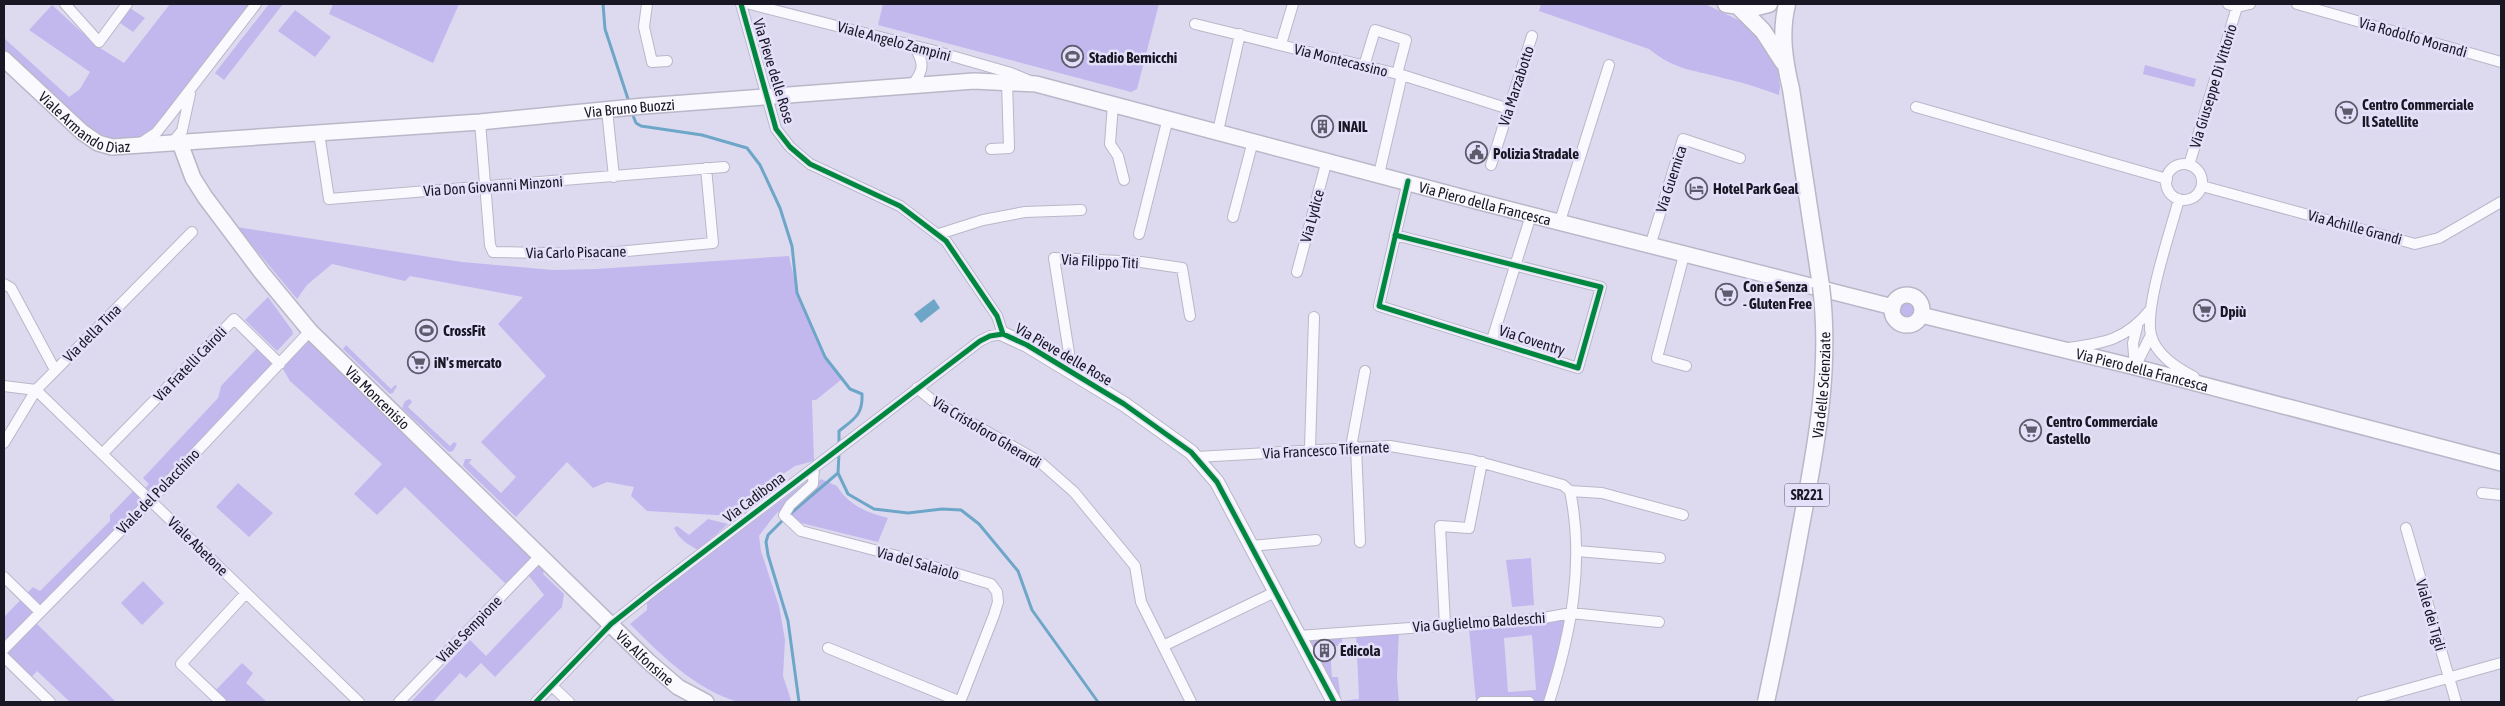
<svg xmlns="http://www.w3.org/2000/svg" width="2505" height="706" font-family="'Asap Condensed',sans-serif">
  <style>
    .green { fill: #c2b8ee; fill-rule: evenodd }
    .water { fill: #6ea6c8 }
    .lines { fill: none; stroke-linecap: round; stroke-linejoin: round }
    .stream { stroke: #6ea6c8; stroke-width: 3 }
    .minor-casing { stroke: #b9b7c8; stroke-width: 12 }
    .tertiary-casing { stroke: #b9b7c8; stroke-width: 16 }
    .secondary-casing { stroke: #b9b7c8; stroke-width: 18 }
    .primary-casing { stroke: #b9b7c8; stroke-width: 19 }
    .minor { stroke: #faf9fd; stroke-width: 10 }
    .tertiary { stroke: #faf9fd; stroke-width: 14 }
    .secondary { stroke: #faf9fd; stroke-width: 15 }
    .primary { stroke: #faf9fd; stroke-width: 16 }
    .primary-bridge-casing { stroke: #b9b7c8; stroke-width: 19; stroke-linecap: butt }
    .primary-bridge { stroke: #faf9fd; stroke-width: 16 }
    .cycleway-casing { stroke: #e4e0f9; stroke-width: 8 }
    .cycleway { stroke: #00873e; stroke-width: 5 }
    .labels { text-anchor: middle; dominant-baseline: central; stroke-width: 5; stroke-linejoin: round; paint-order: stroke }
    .shield { fill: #e4e0f9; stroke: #575365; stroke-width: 1 }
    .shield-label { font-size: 14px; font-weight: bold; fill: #1a1725 }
    .street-label { font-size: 15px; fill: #1a1725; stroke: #e4e0f9 }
    .poi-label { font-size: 15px; font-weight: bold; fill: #1a1725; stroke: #e4e0f9; text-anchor: start }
  </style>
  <rect width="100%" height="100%" fill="#dddaf0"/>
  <!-- green -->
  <path class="green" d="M170,4h80l-101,129 -8,7h-37l-20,-12 -80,-75v-15l65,59 11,-8 10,-17 -61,-42 23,-25 45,41 27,17z
    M269,4h14l-59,76 -9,-7z
    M333,4h126l-26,59 -104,-49z
    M883,4h276l-22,85 -6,3 -253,-67z
    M1541,4h164l48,23 23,34 4,25 -1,9c-17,-6 -34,-12 -52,-16 -32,-9 -51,-8 -78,-30l-110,-38z
    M130,8l15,10 -12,14 -13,-9z
    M295,10l36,27 -16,20 -37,-26z
    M2145,65l51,14 -2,8 -51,-13z
    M237,227l225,35 91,8 43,-1 193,-13c10,45 25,87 53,123l-26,21h-4l2,61 -19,5 -49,33 -3,3 -2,10 -9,4 -85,-5 -16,-15 3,-9 -27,-5 -14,6 -26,-26 -51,55 -53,-51 2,-7h7l-3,4 32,30 15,-16 -35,-35 65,-66 -48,-52 25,-27 -113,-21 -5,5 -73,-17 -25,21 -10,14z
    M1893 310a14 14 0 1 1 28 0a14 14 0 1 1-28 0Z
    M268,297l24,33 1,4 -16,17 -32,-31z
    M310,331l238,233 -5,10 21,20 -2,13 -67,70 -14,-14 -15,15 -6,-5 -27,29h-22l59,-62 16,16 58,-61 -19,-24 -16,16 -104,-100 -28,28 -23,-21 28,-30 -92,-83 -10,-17 -248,255 84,83h-46l-33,-31 -9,10 -24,-24v-40l29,-30 7,4 70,-70v-6l27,-28 5,5 7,-8 -6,-6 75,-80 3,-12 39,-41 20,19z
    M346,345l45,44 4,-4 2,1 -4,7 -3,1 -47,-45z
    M410,399l2,3 -4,5 42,39 4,-4 3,2 -4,7 -4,1 -47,-44 3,-7z
    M821,479l16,7c11,19 31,27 51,32l-10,24 -77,-19 -11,-10 3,-5z
    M807,481l2,2 -35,33 -15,20 2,15 18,55 6,34 -2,36 8,24 -3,2c-15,0 -35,4 -50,0 -43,-13 -77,-47 -108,-78l17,-14v-9z
    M238,483l35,30 -24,24 -33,-30z
    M708,519l20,5 -30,26c-10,-5 -20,-12 -24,-22l3,-2 12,9z
    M1531,558l3,47 -22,2 -6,-47z
    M143,581l21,22 -22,22 -21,-22z
    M1571,613l-22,89h-73l-7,-73zM1532,635l4,55 -28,2 -4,-54z
    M1399,629l-2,49 2,24h-65l-36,-66 43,-3 2,12 -13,2 2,30h6l3,24 18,-2 -3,-67z
    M242,663l11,10 -7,10 21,19h-46l-9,-8z"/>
  <!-- water -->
  <path class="water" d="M934,299l6,9 -19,15 -7,-9z"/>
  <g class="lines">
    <!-- stream -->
    <path class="stream" d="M603,4l2,25 24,73
      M632,113l4,10 5,3 61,9 45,13 13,17 20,43 12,38 5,47 28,64 25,32 12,5c1,21 -8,25 -23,37v16
      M839,453l-1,20 10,21 26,15 34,4 34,-4 19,1 18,14 39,47 14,39 66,92
      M790,514l48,-41
      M783,520l-15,15 -2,7 2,13 20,66 11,81"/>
    <defs>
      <path id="minor" d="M65,4l34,38 28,-38
        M647,4l-3,23 8,35 15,-1
        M750,4l181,46 80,23 17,7
        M2228,4l9,3 13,-3
        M2297,4l204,58
        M1195,24l207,51 -23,99
        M1281,44l12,-40
        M1364,66l11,-36 31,10 -9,34
        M1402,75l107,34
        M912,85c13,-15 12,-23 2,-39
        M1113,104l-3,40 8,12 6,24
        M1916,107l251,72
        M607,110l7,67
        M480,122l10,123 3,7 102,2 118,-11 -7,-75
        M1218,131l22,-97
        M319,133l10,66 395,-32
        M141,143l15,-10 12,-15 88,-114
        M171,144l11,-13 8,-37
        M991,149l18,-1 -2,-67
        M2166 182a18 18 0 1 1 36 0a18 18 0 1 1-36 0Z
        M1491,165l41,-129
        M2189,165l48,-158
        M2202,186l213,58 24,-6 62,-36
        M2179,199c-8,31 -35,108 -28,136 5,20 26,33 43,42
        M1233,217l20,-76
        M1560,221l49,-156
        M939,234l44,-14 42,-8 56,-2
        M1139,234l29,-116
        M1395,235l206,52 -23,81 -199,-62 29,-125
        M1650,246l33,-107 57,19
        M1684,255l-27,103 29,8
        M1297,272l30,-112
        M4,284l7,4 44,82
        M1492,340l39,-125
        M2068,348c36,-5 58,-8 82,-38
        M2135,367l-2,-24 4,-16
        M2135,367l16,-32
        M1072,372l-18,-114 87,4 41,6 8,48
        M4,386l32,4
        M917,388l16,13 107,61 34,30 61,74 6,36 50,100
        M36,390l323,312
        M4,443l32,-53 156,-158
        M1351,447l14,-76
        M1356,447l4,95
        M1310,449l4,-132
        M102,454l132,-135 46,45
        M1196,457l194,-11 82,14 91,25 7,6
        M814,468l-1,16 -23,21 -6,10 17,16 100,26 90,27 6,8 1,10 -4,13 -34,87
        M1570,491l32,2 81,22
        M2482,493l19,2
        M2406,528l50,174
        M1251,546l65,-6
        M1577,551l83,7
        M4,577l35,34
        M1445,625l-5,-99 29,2 13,-66
        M1298,636l240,-17 33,-6 88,9
        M1163,646l112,-54
        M828,648l133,54
        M4,649l147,-149 159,-169
        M4,657l46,45
        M552,686l17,16
        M221,702l-40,-38 65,-71
        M399,702l141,-146
        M536,702l75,-78 44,-35 325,-248 10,-5 13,-2 -6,-18 -51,-75 -46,-35 -90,-42 -20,-17 -14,-18 -35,-125
        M1482,702h47
        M1549,702c22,-69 36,-139 21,-211
        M2362,702l139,-39"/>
      <path id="tertiary" d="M1003,334l24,11 97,59 67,48 26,30 117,220"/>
      <g id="secondary">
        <path id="s1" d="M4,59l78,73 16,11 14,4 368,-25 164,-16 330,-25 62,3 444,118 413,105"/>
        <path id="s2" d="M180,143l13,35 12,19 57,76 48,58 339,331 29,25 28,15"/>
        <circle cx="1907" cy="310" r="15"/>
        <path id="s3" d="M1921,315l214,52 366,96"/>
      </g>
      <path id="primary" d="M1726,4l27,4 16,-4
        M1787,4c-7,29 -3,56 4,85l30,197
        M1739,7l24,24 20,31"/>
    </defs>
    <!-- minor casing -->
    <use href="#minor" class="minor-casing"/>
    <!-- tertiary casing -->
    <use href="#tertiary" class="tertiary-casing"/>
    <!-- secondary casing -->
    <use href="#secondary" class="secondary-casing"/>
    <!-- primary casing -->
    <use href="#primary" class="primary-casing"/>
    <!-- minor -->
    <use href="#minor" class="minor"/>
    <!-- tertiary -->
    <use href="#tertiary" class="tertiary"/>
    <!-- secondary -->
    <use href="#secondary" class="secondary"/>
    <!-- primary -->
    <use href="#primary" class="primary"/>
    <defs>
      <g id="primary-bridge">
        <path id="s4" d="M1766,702c13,-60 25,-121 36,-182 15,-78 29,-154 19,-234"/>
      </g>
    </defs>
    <!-- primary-bridge casing -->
    <use href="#primary-bridge" class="primary-bridge-casing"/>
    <!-- primary-bridge -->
    <use href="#primary-bridge" class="primary-bridge"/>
    <defs>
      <path id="cycleway" d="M741,4l35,125 14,18 20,17 90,42 46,35 51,75 6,18 24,11 97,59 67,48 26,30 117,220
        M1395,235l206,52 -23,81 -199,-62 29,-125
        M536,702l75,-78 44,-35 325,-248 10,-5 13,-2"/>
    </defs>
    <!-- cycleway casing -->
    <use href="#cycleway" class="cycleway-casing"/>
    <!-- cycleway -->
    <use href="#cycleway" class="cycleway"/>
  </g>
  <!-- icons -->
  <defs>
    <symbol id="stadium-ring" viewBox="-11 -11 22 22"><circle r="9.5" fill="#e4e0f9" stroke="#5e5b6c" stroke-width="1.5"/><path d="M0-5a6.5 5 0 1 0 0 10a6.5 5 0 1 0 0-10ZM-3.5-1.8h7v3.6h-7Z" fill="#5e5b6c"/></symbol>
    <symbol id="supermarket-ring" viewBox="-11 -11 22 22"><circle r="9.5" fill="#e4e0f9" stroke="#5e5b6c" stroke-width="1.5"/><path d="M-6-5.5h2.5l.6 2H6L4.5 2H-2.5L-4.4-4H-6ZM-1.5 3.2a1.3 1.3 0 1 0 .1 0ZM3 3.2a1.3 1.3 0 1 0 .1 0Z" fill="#5e5b6c"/></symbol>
    <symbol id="building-ring" viewBox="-11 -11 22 22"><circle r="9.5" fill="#e4e0f9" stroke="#5e5b6c" stroke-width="1.5"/><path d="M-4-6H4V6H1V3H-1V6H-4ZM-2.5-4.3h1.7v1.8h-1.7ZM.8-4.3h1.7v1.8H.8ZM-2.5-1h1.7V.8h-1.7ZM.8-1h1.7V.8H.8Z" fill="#5e5b6c"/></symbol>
    <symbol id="civic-ring" viewBox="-11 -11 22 22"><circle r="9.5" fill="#e4e0f9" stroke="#5e5b6c" stroke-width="1.5"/><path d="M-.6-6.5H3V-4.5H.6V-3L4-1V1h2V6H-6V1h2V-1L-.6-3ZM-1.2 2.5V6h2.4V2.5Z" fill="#5e5b6c"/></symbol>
    <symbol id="hotel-ring" viewBox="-11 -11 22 22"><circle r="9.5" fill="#e4e0f9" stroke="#5e5b6c" stroke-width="1.5"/><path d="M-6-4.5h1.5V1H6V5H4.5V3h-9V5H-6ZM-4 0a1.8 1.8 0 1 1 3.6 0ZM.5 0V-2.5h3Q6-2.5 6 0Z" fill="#5e5b6c"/></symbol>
  </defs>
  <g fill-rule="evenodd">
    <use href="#stadium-ring" x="1060" y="44" width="25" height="25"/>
    <use href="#supermarket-ring" x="2334" y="100" width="25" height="25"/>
    <use href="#building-ring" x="1310" y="114" width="25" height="25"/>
    <use href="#civic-ring" x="1464" y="140" width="25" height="25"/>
    <use href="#hotel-ring" x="1684" y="176" width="25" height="25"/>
    <use href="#supermarket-ring" x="1714" y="282" width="25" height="25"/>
    <use href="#supermarket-ring" x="2192" y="298" width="25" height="25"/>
    <use href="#stadium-ring" x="414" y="318" width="25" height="25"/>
    <use href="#supermarket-ring" x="406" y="350" width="25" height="25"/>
    <use href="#supermarket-ring" x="2018" y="418" width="25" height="25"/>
    <use href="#building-ring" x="1312" y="638" width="25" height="25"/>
  </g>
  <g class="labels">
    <!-- shield labels -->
    <rect class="shield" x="1784.5" y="483.5" width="45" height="23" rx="4"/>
    <g class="shield-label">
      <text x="1807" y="495">SR221</text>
    </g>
    <!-- street labels -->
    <g class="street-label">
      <text transform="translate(2413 37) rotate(16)">Via Rodolfo Morandi</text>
      <text transform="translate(894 41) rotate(15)">Viale Angelo Zampini</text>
      <text transform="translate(1341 60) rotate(14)">Via Montecassino</text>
      <text transform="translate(774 71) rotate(73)">Via Pieve delle Rose</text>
      <text transform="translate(1516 86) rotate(-72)">Via Marzabotto</text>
      <text transform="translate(2213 86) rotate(-73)">Via Giuseppe Di Vittorio</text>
      <text stroke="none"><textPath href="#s1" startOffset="660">Via Bruno Buozzi</textPath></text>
      <text stroke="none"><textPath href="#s1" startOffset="105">Viale Armando Diaz</textPath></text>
      <text transform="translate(1671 179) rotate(-72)">Via Guernica</text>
      <text transform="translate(493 186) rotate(-4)">Via Don Giovanni Minzoni</text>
      <text stroke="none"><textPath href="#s1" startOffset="1532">Via Piero della Francesca</textPath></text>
      <text transform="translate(1312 216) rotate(-75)">Via Lydice</text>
      <text transform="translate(2355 227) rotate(15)">Via Achille Grandi</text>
      <text transform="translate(576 252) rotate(-1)">Via Carlo Pisacane</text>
      <text transform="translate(1100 261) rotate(3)">Via Filippo Titi</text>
      <text transform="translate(92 333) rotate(-45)">Via della Tina</text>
      <text transform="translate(1532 340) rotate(18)">Via Coventry</text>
      <text transform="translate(1064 354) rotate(30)">Via Pieve delle Rose</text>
      <text transform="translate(190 364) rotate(-46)">Via Fratelli Cairoli</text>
      <text stroke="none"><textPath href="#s3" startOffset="228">Via Piero della Francesca</textPath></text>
      <text stroke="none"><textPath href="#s4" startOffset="322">Via delle Scienziate</textPath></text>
      <text stroke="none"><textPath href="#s2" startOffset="325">Via Moncenisio</textPath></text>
      <text transform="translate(987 432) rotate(31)">Via Cristoforo Gherardi</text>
      <text transform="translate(1326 450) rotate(-3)">Via Francesco Tifernate</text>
      <text transform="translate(158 491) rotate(-46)">Viale del Polacchino</text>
      <text transform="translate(754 497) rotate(-37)">Via Cadibona</text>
      <text transform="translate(198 546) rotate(44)">Viale Abetone</text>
      <text transform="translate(918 563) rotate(16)">Via del Salaiolo</text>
      <text transform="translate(2431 615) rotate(74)">Viale dei Tigli</text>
      <text transform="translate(1479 622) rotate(-4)">Via Guglielmo Baldeschi</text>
      <text transform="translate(469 629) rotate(-46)">Viale Sempione</text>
      <text stroke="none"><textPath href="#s2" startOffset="698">Via Alfonsine</textPath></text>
    </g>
    <!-- poi labels -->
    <g class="poi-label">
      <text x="1089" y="57">Stadio Bernicchi</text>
      <text x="2362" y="104">Centro Commerciale<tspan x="2362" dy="17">Il Satellite</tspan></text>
      <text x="1338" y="126">INAIL</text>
      <text x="1493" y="153">Polizia Stradale</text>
      <text x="1713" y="188">Hotel Park Geal</text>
      <text x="1743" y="286">Con e Senza<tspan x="1743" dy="17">- Gluten Free</tspan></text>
      <text x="2220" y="311">Dpiù</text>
      <text x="443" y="330">CrossFit</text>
      <text x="434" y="362">iN's mercato</text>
      <text x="2046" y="421">Centro Commerciale<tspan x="2046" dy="17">Castello</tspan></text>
      <text x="1340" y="650">Edicola</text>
    </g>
  </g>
  <!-- border -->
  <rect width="2505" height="706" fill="none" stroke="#1a1725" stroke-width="10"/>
</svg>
